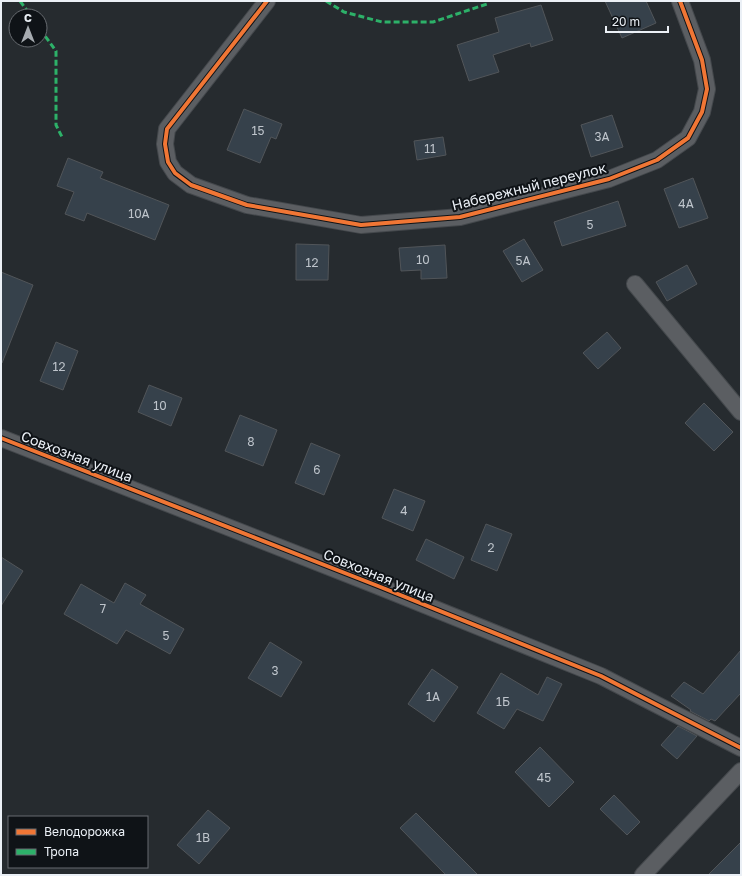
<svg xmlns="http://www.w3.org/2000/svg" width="742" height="876" font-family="'Golos Text',sans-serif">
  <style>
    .building { fill: #36414b; stroke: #515559 }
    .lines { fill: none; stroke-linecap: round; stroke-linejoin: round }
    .minor-casing { stroke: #44484c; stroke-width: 18 }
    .minor { stroke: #5b5e62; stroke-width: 16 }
    .quiet { stroke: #2db169; stroke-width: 3; stroke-dasharray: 6 3; stroke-linecap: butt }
    .cycleway-casing { stroke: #0f1317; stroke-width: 6 }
    .cycleway { stroke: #f07635; stroke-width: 4 }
    .labels { text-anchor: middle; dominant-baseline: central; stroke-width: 4; stroke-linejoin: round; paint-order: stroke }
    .number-label { font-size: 12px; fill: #bec4cb }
    .street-label { font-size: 14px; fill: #ebf0f6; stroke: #0f1317 }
  </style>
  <rect width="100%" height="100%" fill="#262b2f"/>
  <!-- building -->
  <path class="building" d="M605,1h41l10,22 -34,15z
    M541,5l12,35 -22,7 -1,-4 -37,12 6,17 -30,9 -12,-36 42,-13 -4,-14z
    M244,109l38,15 -6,15 -5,-2 -11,26 -33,-13z
    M612,115l11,32 -32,10 -10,-32z
    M443,137l3,18 -29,5 -3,-19z
    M68,158l35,14 -3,6 69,27 -14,35 -68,-27 -3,8 -19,-7 9,-22 -17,-6z
    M693,178l15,40 -29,10 -15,-39z
    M618,201l8,25 -64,20 -8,-24z
    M524,239l19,31 -21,12 -19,-31z
    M296,244l33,1 -1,35h-32z
    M445,245l2,33 -26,1v-9l-20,1 -2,-23z
    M687,265l10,19 -30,17 -11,-19z
    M1,272l32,13 -31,78h-1z
    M607,332l14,16 -23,21 -15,-16z
    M56,342l22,9 -15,39 -23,-9z
    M149,385l33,13 -11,28 -33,-14z
    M704,403l29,29 -19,19 -29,-28z
    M240,415l37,15 -14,36 -38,-15z
    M311,443l29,12 -16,40 -29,-12z
    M394,489l31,12 -12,30 -31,-13z
    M486,524l26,10 -15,37 -26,-11z
    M426,539l38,18 -10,22 -38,-19z
    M1,557l22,14 -22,35z
    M125,583l21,12 -6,9 44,25 -14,25 -44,-24 -9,14 -53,-30 17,-30 33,19z
    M270,642l32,20 -21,35 -33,-19z
    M741,650v43l-26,28 -4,-2 -2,2 -19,-10 1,-1 -20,-14 13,-14 19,12z
    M432,669l26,18 -24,35 -26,-18z
    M501,673l37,22 9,-18 15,7 -19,37 -26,-12 -13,20 -27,-16z
    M678,726l19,10 -20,23 -16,-14z
    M540,747l34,35 -25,25 -34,-35z
    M614,795l26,27 -13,13 -27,-26z
    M208,810l22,18 -31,36 -22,-19z
    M416,813l62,62h-32l-46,-47z
    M741,842v33h-33z"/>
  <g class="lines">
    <defs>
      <path id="minor" d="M267,1l-100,128 -2,15 3,18 7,11 16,12 56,20 114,20 99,-8 149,-38 48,-19 31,-22 14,-26 5,-23 -5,-29 -22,-59
        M635,284l106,128
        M1,438l377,148 223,90 140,72
        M643,875l98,-104"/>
    </defs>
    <!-- minor casing -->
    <use href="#minor" class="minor-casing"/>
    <!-- minor -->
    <use href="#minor" class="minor"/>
    <!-- quiet -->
    <path class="quiet" d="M20,1l11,15
      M326,1l18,11 38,10h51l54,-18
      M40,29l16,22v74l7,14"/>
    <defs>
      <path id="cycleway" d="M267,1l-100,128 -2,15 3,18 7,11 16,12 56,20 114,20 99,-8 149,-38 48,-19 31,-22 14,-26 5,-23 -5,-29 -22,-59
        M1,438l377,148 223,90 140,72"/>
    </defs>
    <!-- cycleway casing -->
    <use href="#cycleway" class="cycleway-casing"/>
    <!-- cycleway -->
    <use href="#cycleway" class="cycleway"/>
  </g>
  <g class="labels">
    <!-- number labels -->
    <g class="number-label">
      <text x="258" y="130">15</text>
      <text x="602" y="136">3А</text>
      <text x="430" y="148">11</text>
      <text x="686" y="203">4А</text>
      <text x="139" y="213">10А</text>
      <text x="590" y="224">5</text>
      <text x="423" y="259">10</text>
      <text x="523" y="260">5А</text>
      <text x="312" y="262">12</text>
      <text x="59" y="366">12</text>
      <text x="160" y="405">10</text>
      <text x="251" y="441">8</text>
      <text x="317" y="469">6</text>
      <text x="404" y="510">4</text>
      <text x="491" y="547">2</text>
      <text x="103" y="608">7</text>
      <text x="166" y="635">5</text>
      <text x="275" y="670">3</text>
      <text x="433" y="696">1А</text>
      <text x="503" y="701">1Б</text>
      <text x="544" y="777">45</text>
      <text x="203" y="837">1В</text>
    </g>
    <!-- street labels -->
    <g class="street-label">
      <text transform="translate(529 186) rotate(-14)">Набережный переулок</text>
      <text transform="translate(77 456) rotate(21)">Совхозная улица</text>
      <text transform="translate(379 575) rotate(22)">Совхозная улица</text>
    </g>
  </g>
  <!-- border -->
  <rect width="742" height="876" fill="none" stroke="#ebf0f6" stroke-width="4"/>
  <!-- legend -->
  <rect x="8" y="816" width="140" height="52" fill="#0f1317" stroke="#676b70"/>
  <rect x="16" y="829" width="20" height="6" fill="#f07635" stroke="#676b70"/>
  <text x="44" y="836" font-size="12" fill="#ebf0f6">Велодорожка</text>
  <rect x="16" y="849" width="20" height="6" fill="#2db169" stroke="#676b70"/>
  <text x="44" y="856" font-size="12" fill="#ebf0f6">Тропа</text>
  <!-- north arrow -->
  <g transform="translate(28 28)"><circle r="19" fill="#0f1317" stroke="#676b70"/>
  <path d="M0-3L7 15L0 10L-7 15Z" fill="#a6abb0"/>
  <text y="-6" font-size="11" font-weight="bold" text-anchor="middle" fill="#ebf0f6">С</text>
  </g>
  <!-- scale -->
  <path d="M606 26v6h62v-6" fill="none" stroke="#ebf0f6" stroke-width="2"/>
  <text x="612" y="26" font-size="12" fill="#ebf0f6" stroke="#0f1317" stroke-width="3" paint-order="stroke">20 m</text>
</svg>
